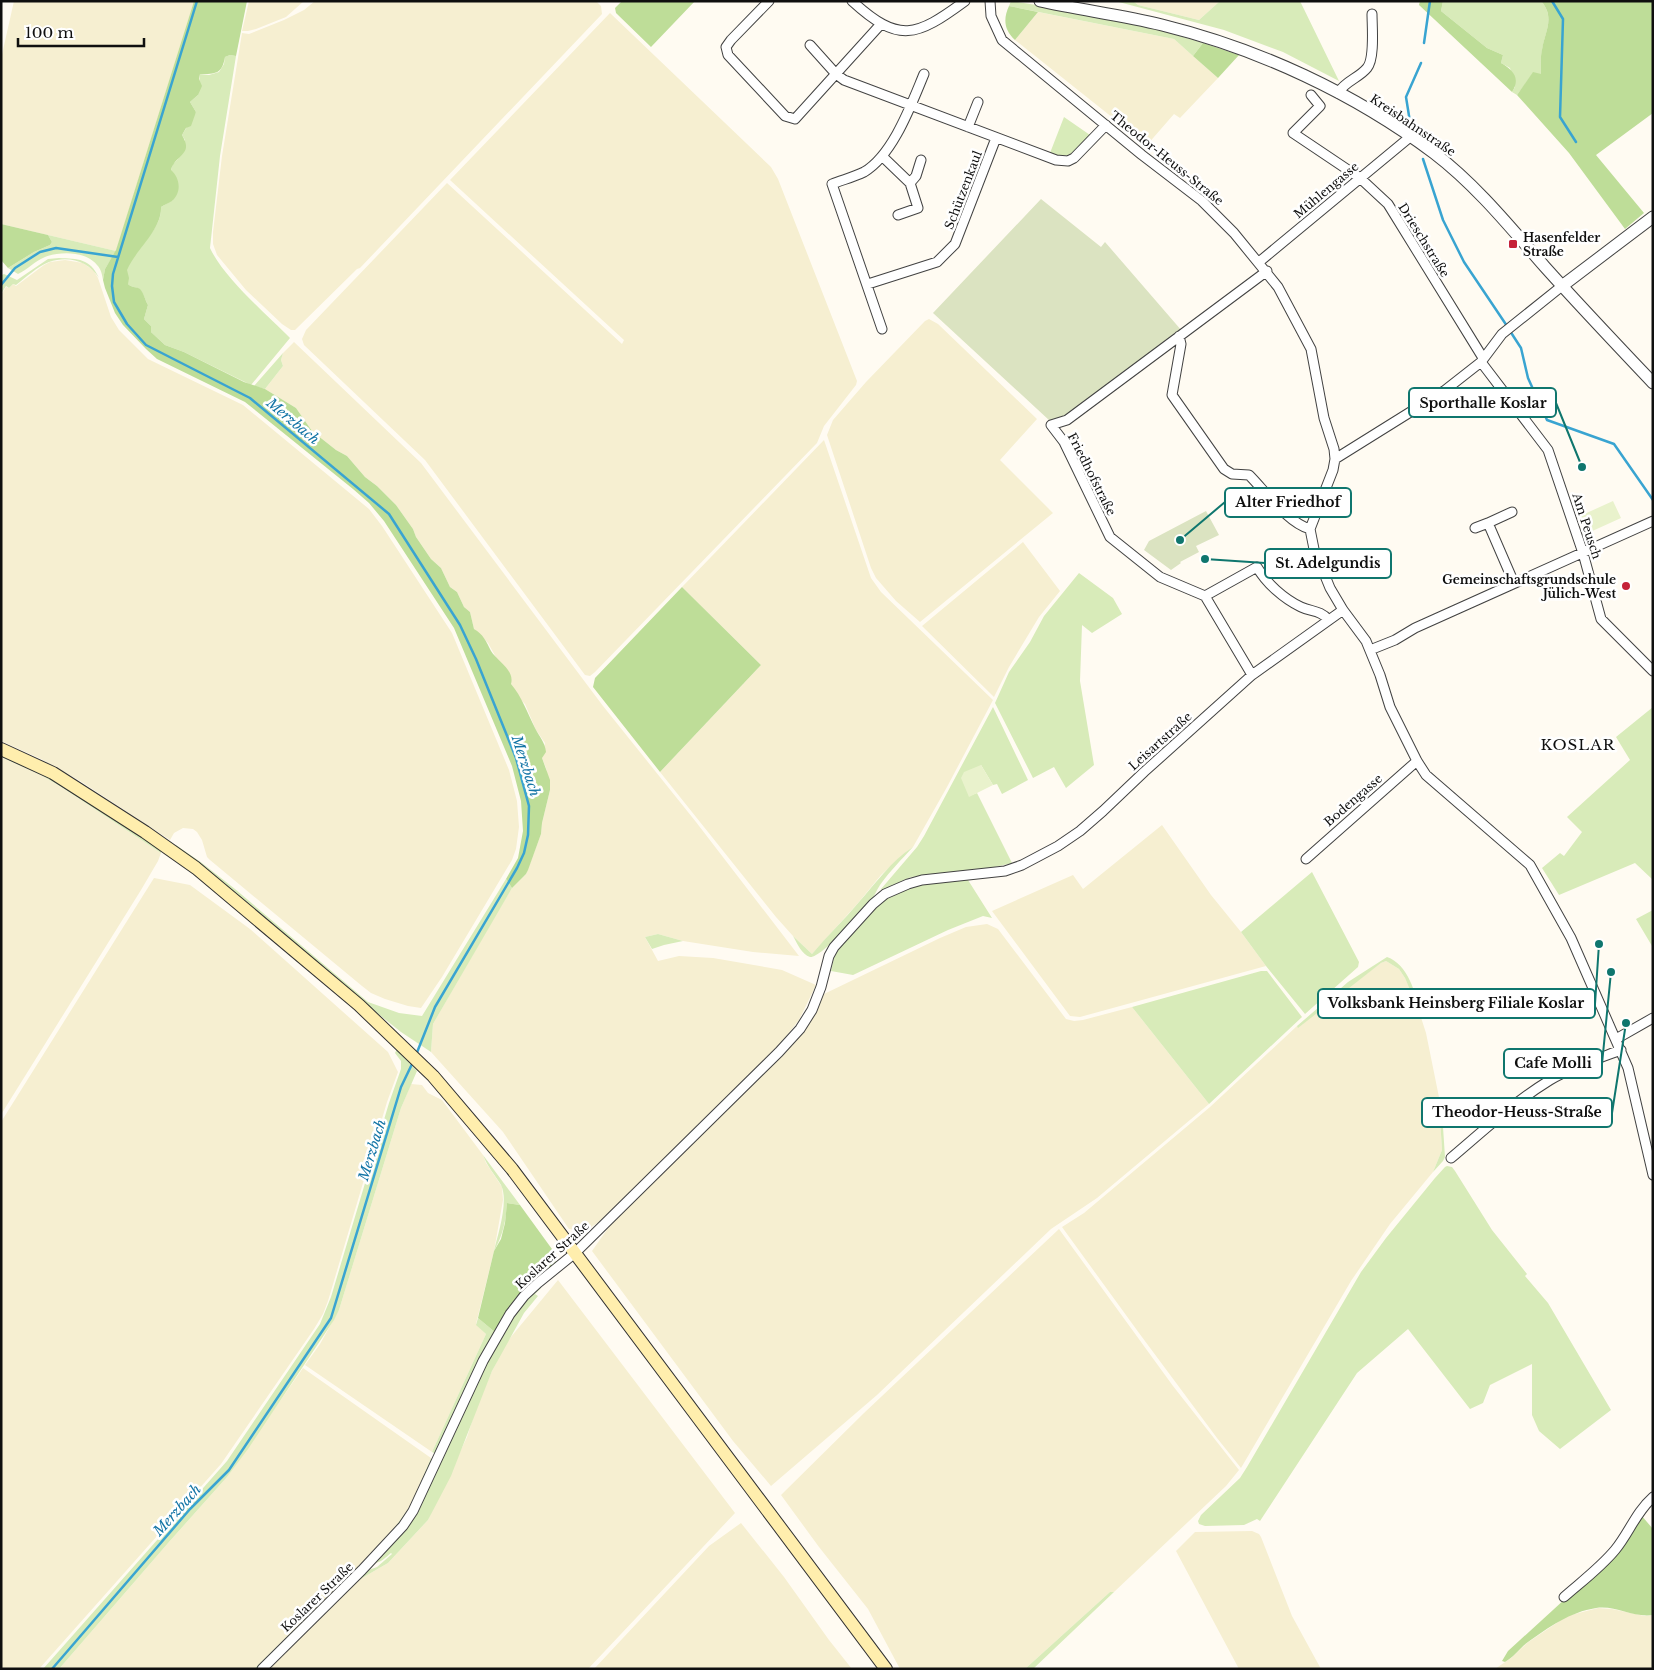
<svg xmlns="http://www.w3.org/2000/svg" width="1654" height="1670" font-family="'Libre Baskerville',serif">
  <style>
    .farmland { fill: #f6efd1 }
    .green { fill: #d8ebb9 }
    .forest { fill: #bedd98 }
    .cemetery { fill: #dbe3c1 }
    .pitch { fill: #e9f2cc }
    .lines { fill: none; stroke-linecap: round; stroke-linejoin: round }
    .stream { stroke: #39a4d1; stroke-width: 2.5 }
    .minor-casing { stroke: #424242; stroke-width: 11 }
    .tertiary-casing { stroke: #424242; stroke-width: 13 }
    .secondary-casing { stroke: #313131; stroke-width: 14 }
    .minor { stroke: #fff; stroke-width: 9 }
    .tertiary { stroke: #fff; stroke-width: 11 }
    .secondary { stroke: #ffeead; stroke-width: 12 }
    .poi-dot { fill: #c5223a; stroke: #fff; stroke-width: 2 }
    .labels { text-anchor: middle; dominant-baseline: central; stroke-width: 5; stroke-linejoin: round; paint-order: stroke }
    .street-label { font-size: 12px; fill: #0f0f0f; stroke: #fff }
    .poi-label { font-size: 12px; font-weight: bold; fill: #0f0f0f; stroke: #fff; text-anchor: start }
    .water-label { font-size: 14px; font-style: italic; fill: #1475a6; stroke: #fff }
    .quarter-label { font-size: 15px; letter-spacing: 1px; fill: #0f0f0f; stroke: #fff }
    .leader { fill: none; stroke: #0f766e; stroke-width: 2 }
    .callout-dot { fill: #0f766e; stroke: #fff; stroke-width: 2 }
    .callout { fill: #fff; stroke: #0f766e; stroke-width: 2 }
    .callout-label { font-size: 14px; text-anchor: middle; font-weight: bold; fill: #0f0f0f }
  </style>
  <rect width="100%" height="100%" fill="#fffbf2"/>
  <!-- farmland -->
  <path class="farmland" d="M14,1h180l-78,250 -115,-27v-165z
    M249,1h55l-18,16 -30,12 -8,2h-6z
    M315,1h281l5,5 1,8 -242,254 -3,1 -62,61h-4l-9,-6 -36,-34 -29,-35 -4,-11v-12l9,-76 20,-123 7,1 35,-14 20,-10z
    M1133,1h87l-21,19 -61,-15z
    M1038,12l136,27 44,39 -38,40 -6,-4 -27,31 -132,-105z
    M610,13l161,154 7,12 79,202 -1,4 -32,41 -7,17 -222,229 -5,4 -5,-1 -160,-215 -121,-115 -2,-6 4,-9 141,-147 175,161 2,-4 -174,-160z
    M65,260l18,3 11,8 4,7 13,39 8,13 29,29 95,46 126,104 13,17 70,107 57,137 8,31 2,26 -3,22 -4,11 -70,117 -21,31 -13,-2 -23,-7 -14,-6 -9,-7 -152,-126 -3,-3 -5,-17 -5,-8 -4,-3 -10,-1 -9,5 -4,7 -90,-59 -39,-22 -40,-18v-446l5,-8 3,1 4,-4 3,2 28,-21 6,-3z
    M929,319l9,5 99,95 -37,41 53,53 -133,109 -24,-21 -20,-23 -5,-10 -44,-133 6,-15 33,-38 59,-61z
    M294,342l127,121 182,243 93,116 103,134 -46,-4 -70,-11 -25,-7 -13,3 13,24 21,-5 34,2 69,12 34,15 -17,35 -22,28 -175,172 -17,11 -16,-2 -66,-97 -72,-80 2,-28 62,-108 17,-28 14,-14 15,-40 1,-11 8,-33 -4,-22 -4,-10 3,-15 -9,-13 -11,-26 -7,-7 -30,-54 -14,-14 -4,-17 -6,-5 -7,-15 -7,-5 -9,-19 -10,-9 -15,-22 -3,-8 -17,-24 -19,-19 -12,-9 -18,-21 -11,-6 -24,-19 -16,-23 -31,-19 18,-23 -2,-6 2,-7z
    M824,440l47,138 10,14 112,108 -46,87 -34,60 -7,5 -25,23 -23,28 -46,51 -19,-18 -17,-19 -116,-145 101,-107 -79,-78z
    M1023,542l37,49 -21,26 -30,50 -15,30 -72,-71z
    M1,757l40,18 22,13 98,65 -3,8 -17,29 -139,223z
    M1162,825l49,70 30,37 25,34 -186,51 -10,-1 -78,-105 81,-36 10,14z
    M154,878l36,7 60,44 138,123 10,20 -11,30 -59,199 -5,13 -9,15 -93,135 -182,205h-38v-547z
    M987,924l11,5 68,90 8,2 9,-1 49,-13 77,97 -112,94 -46,31 -174,166 -106,91 -38,-45 -141,-190 21,-30 161,-159 50,-68 116,-56 26,-11z
    M1386,961l13,8 6,9 10,21 11,34 16,79 -2,6 2,32 -9,22 -43,52 -39,57 -110,187 -24,-30 -78,-105 -77,-106 22,-14 126,-106 87,-81 2,1 31,-26 51,-38z
    M411,1084l11,1 6,8 14,7 41,55 3,8 16,24 1,13 -9,51 -18,73 10,10 -54,118 -127,-87 15,-21 19,-34 62,-202z
    M1059,1229l114,157 66,84 -13,16 -112,106h-4l-85,77h-125l-32,-60 -49,-62 -38,-52 83,-82z
    M558,1280l177,233 -147,156h-319l88,-88 31,-18 40,-43 39,-83 10,-31 15,-35 14,-28z
    M303,1368l128,90 -20,47 -18,25 -28,30 -111,109h-195l110,-127 58,-65z
    M741,1523l43,54 45,63 23,29h-258l115,-123z
    M1252,1531l7,3 2,3 31,79 29,53h-82l-63,-118 19,-19z
    M1598,1608l14,1 33,7 8,-1v54h-158l16,-11 16,-15 40,-27z"/>
  <!-- green -->
  <path class="green" d="M1011,1c64,10 130,22 192,42l-10,13 -19,-17 -165,-33z
    M1115,1h18l5,4 61,15 21,-19h80l39,80 -56,-29 -59,-22z
    M1443,1h98c15,17 3,32 1,50 -2,7 -1,16 -1,24l-8,-2 -16,22 -5,-3 3,-5 -5,-19 -9,-5 2,-8 -16,-7 -46,-37z
    M230,55l6,1 -16,100 -10,92c14,30 56,66 80,90l-39,47 -67,-33 -19,-7 -14,-13v-6l-7,-7 4,-14c-3,-5 -4,-12 -9,-16 -4,-3 -7,-1 -11,-5 -1,-5 -2,-11 -1,-16 7,-22 35,-36 34,-61l12,-7 -2,-30 2,-6 5,-5 7,-19 -3,-5 14,-23 -6,-10 8,-7 2,-21 9,1 10,-3 5,-8 1,-7z
    M1064,117l26,18c-13,14 -19,27 -40,18z
    M48,235l68,16 -11,18 -2,11c-1,-6 -2,-11 -6,-15 -11,-14 -37,-14 -52,-8 -10,4 -18,13 -27,17l-10,-6 26,-16 16,-7 2,-3z
    M59,258c19,1 31,0 40,20 -10,-17 -31,-23 -50,-16 -12,5 -23,15 -33,23l-3,-1 -4,4 -3,-2 -5,8 1,-19 2,-1 13,6 31,-21z
    M283,353l-2,7 2,6 -18,23 -11,-3z
    M1079,573l34,25 9,16 -30,19 -10,-8 -2,56 14,84 -28,23 -12,-21 -21,11 -38,-75 14,-31 21,-30 14,-26z
    M993,707l35,73 -26,14 -5,-10 -4,1 -12,-20 -12,31 8,-3 35,70 -30,7 -71,7 -29,13 -1,-1 36,-42 7,-11z
    M1653,707v173l-18,-17 -76,32 -17,-27 18,-15 4,3 18,-24 -15,-15 63,-57 -14,-23z
    M1,753l61,31 99,66v3l-98,-65 -22,-13 -40,-18z
    M176,845l26,18 33,26 133,113 31,11 23,3 84,-137 6,9 -79,136 -2,28 -30,-20 -34,-27 -193,-156z
    M913,847c-11,12 -24,25 -33,38 -4,6 -6,12 -10,17 -7,10 -50,57 -60,55 -8,-2 -13,-14 -17,-21l19,18c15,-18 32,-34 47,-52 17,-19 32,-41 54,-55z
    M1312,872l47,90 -1,5 -53,47 -39,-48 -25,-34z
    M968,880l24,38 -9,-2 -35,14 -95,45 -22,-4 4,-17 3,-5c14,-16 28,-34 45,-48 23,-19 57,-19 85,-21z
    M1653,910v36h-1l-16,-27z
    M658,934l25,7 -19,4 -12,4 -7,-12z
    M1387,957c21,7 29,37 33,56l-15,-35 -6,-9 -13,-8 -5,2 -83,65 -1,-2 51,-44z
    M1261,971h6l35,46 -93,87 -77,-97z
    M397,1049l20,22 -16,37 -62,202 -5,10 -86,129 -21,28 -58,65 -110,127h-16l184,-208 93,-137 11,-27 58,-194 12,-34v-8l-6,-8z
    M1442,1112l3,45 -2,4 -10,11 9,-22 -2,-32z
    M483,1155l37,50 -13,-2c-1,18 -4,32 -13,48 4,-17 15,-50 7,-66 -6,-10 -14,-19 -18,-30z
    M1447,1166l5,1 3,4 37,59 35,44 -2,2 23,27 63,107 -51,39 -21,-18 -7,-16v-51l-42,21 -7,18 -13,6 -62,-80 -51,44 -97,148 -3,-2 -13,6 -39,1 -6,-2 -1,-3 3,-6 39,-37 7,-11 114,-195 25,-34 49,-60 10,-11z
    M538,1286l3,2 -6,6 3,2 -14,17 -32,58 -41,105 -23,44 -40,43 -31,18 -88,88h-4l98,-97 14,-5 15,-13 -1,-1c-5,4 -11,11 -19,10l28,-29 89,-178 28,-46z
    M478,1318l18,15 -60,121 -4,-2 54,-118 -10,-9z
    M431,1458l2,3 -19,41 -17,27 -139,140h-4l111,-109 28,-30 18,-25z
    M1110,1592h4l-81,77h-8z"/>
  <!-- forest -->
  <path class="forest" d="M194,1h53l-11,55 -6,-1 -5,2c-3,17 -9,17 -25,17l-1,5 3,7 -4,9 -8,7 6,10 -5,14 -5,2 -4,7c12,20 -6,19 -11,35 9,8 11,22 1,31 -3,2 -8,4 -11,6 1,23 -25,42 -34,63l2,8 -1,6c4,4 7,2 12,5 4,4 5,11 8,16l-4,14 7,7v6l14,13 19,7 60,30 21,7 31,19 16,23 24,19 11,6 18,21 12,9 19,19 17,24 3,8 15,22 10,9 9,19 7,5 7,15 6,5 4,17c9,5 12,12 17,22 6,10 24,19 20,33 11,13 16,28 24,44 5,10 10,14 11,24l-4,6 8,22v10l-8,33 -1,11 -13,36 -2,4 -14,14 -6,-9 12,-21 5,-27 -2,-30 -9,-35 -58,-138 -70,-107 -15,-18 -16,-14 -108,-87 -88,-43 -11,-10 -23,-24 -8,-12 -10,-25 -2,-8 2,-11 11,-19z
    M622,1h73l-44,46 -35,-34 -1,-5z
    M1420,1h23l-2,10 46,37 16,7 -2,8c12,7 20,15 11,29l-93,-87z
    M1541,1h112v112l-57,42 48,58 -19,16 -56,-76 -52,-58 16,-23 8,2c0,-7 -1,-16 1,-24 2,-17 14,-32 -1,-49z
    M1009,6l29,6 -23,28c-11,-10 -12,-21 -6,-34z
    M1203,43l36,12 -21,23 -25,-22z
    M1,224l47,11 4,7 -2,3 -16,7 -26,16 -7,-8z
    M682,587l79,78 -101,107 -67,-85 2,-9z
    M507,1203l13,2 37,51 -2,8 -59,69 -18,-15 16,-67 7,-12 4,-16z
    M1641,1515l12,14v86c-20,3 -37,-10 -57,-7 -26,4 -47,19 -68,34 -8,6 -14,15 -23,20l-3,-1 6,-10 104,-95z"/>
  <!-- cemetery -->
  <path class="cemetery" d="M1041,199l60,48 4,-5 77,89 -117,88 -15,2 -117,-108z
    M1206,511l13,24 -23,11 3,6 -19,10 1,1 -10,7 -27,-20 5,-9z"/>
  <!-- pitch -->
  <path class="pitch" d="M1613,501l8,17 -33,15 -8,-17z
    M981,765l12,20 -24,12 -8,-19 3,-6z"/>
  <g class="lines">
    <!-- stream -->
    <path class="stream" d="M197,1l-84,273 -1,12 2,16 13,22 19,21 104,53 139,116 71,111 16,34 40,99 13,48 -1,29 -4,18 -7,15 -82,139 -19,48
      M1552,1l11,18 -3,98 16,25
      M1424,43l6,-42
      M1410,122l-4,-25 15,-34
      M1423,159l20,61 21,42 43,64
      M1,285l14,-17 25,-16 16,-4 62,9
      M1510,331l11,17 7,30 19,42 67,24 39,56
      M52,1669l138,-160 39,-39 102,-152 70,-231 12,-25"/>
    <defs>
      <path id="minor" d="M769,1l-38,39 -5,7 2,8 57,61 10,3 86,-95
        M852,1c47,43 64,36 113,0
        M990,1l1,15 11,24 140,115 60,46 32,32 44,54 33,62 13,69 10,31 1,10 -2,11 -23,59 4,20 16,39 13,22 23,31 14,34 10,32 27,54 9,14 104,90 41,73 57,130 25,107
        M810,45l26,29 8,6 212,80 12,1 6,-3 32,-33
        M1338,93c7,-12 21,-15 29,-25 8,-9 5,-42 5,-54
        M1311,95l9,11 -27,27 67,45 28,26 95,154
        M968,127l10,-25
        M883,157l27,26 8,25 -20,7
        M910,183l6,-7 5,-16
        M1259,262l151,-125
        M868,284l69,-22 18,-18 41,-106
        M882,329l-50,-145c10,-4 22,-7 32,-12 29,-17 47,-67 60,-98
        M1179,336l2,8 -9,51 52,74 8,5 17,1c16,16 39,48 61,54
        M1481,362l67,88 35,103 18,66 52,52
        M1335,459l109,-68 37,-29 21,-28 60,-48
        M1512,512l-24,11 26,60
        M1475,528l13,-5
        M1205,596l52,-29c9,16 27,32 44,40 11,5 19,3 28,13
        M1370,650l25,-10 20,-12 238,-107
        M1252,675l-47,-79 -45,-19 -50,-40 -46,-95 -13,-17 16,-5 200,-149
        M1306,859l111,-98
        M1616,1039l37,-21
        M1451,1158c32,-27 63,-56 99,-78 22,-13 47,-21 71,-30
        M1564,1597c17,-15 36,-29 51,-47 14,-17 21,-38 38,-53
        M262,1669l100,-99 41,-44 10,-15 70,-150 27,-47 14,-18 14,-13 37,-30 204,-201 21,-23 12,-19 9,-23 8,-31 5,-9 39,-43 12,-10 23,-10 14,-4 83,-9 17,-6 36,-19 22,-15 23,-20 41,-39 108,-97 91,-65"/>
      <path id="tertiary" d="M1040,1c40,9 81,14 122,24 97,24 192,68 272,128 42,32 76,74 111,114 35,39 72,78 108,116
        M1562,286l91,-69"/>
      <path id="secondary" d="M1,749l52,24 92,59 51,36 163,137 74,71 79,93 374,500"/>
    </defs>
    <!-- minor casing -->
    <use href="#minor" class="minor-casing"/>
    <!-- tertiary casing -->
    <use href="#tertiary" class="tertiary-casing"/>
    <!-- secondary casing -->
    <use href="#secondary" class="secondary-casing"/>
    <!-- minor -->
    <use href="#minor" class="minor"/>
    <!-- tertiary -->
    <use href="#tertiary" class="tertiary"/>
    <!-- secondary -->
    <use href="#secondary" class="secondary"/>
  </g>
  <!-- markers -->
  <g class="poi-dot">
    <rect x="1508" y="239" width="10" height="10" rx="2.5"/>
    <circle cx="1626" cy="586" r="5"/>
  </g>
  <g class="labels">
    <!-- street labels -->
    <g class="street-label">
      <text transform="translate(1413 125) rotate(34)">Kreisbahnstraße</text>
      <text transform="translate(1167 158) rotate(39)">Theodor-Heuss-Straße</text>
      <text transform="translate(963 190) rotate(-69)">Schützenkaul</text>
      <text transform="translate(1326 190) rotate(-40)">Mühlengasse</text>
      <text transform="translate(1424 240) rotate(58)">Drieschstraße</text>
      <text transform="translate(1092 474) rotate(63)">Friedhofstraße</text>
      <text transform="translate(1587 526) rotate(72)">Am Peusch</text>
      <text transform="translate(1160 741) rotate(-42)">Leisartstraße</text>
      <text transform="translate(1353 800) rotate(-41)">Bodengasse</text>
      <text transform="translate(552 1255) rotate(-42)">Koslarer Straße</text>
      <text transform="translate(317 1597) rotate(-44)">Koslarer Straße</text>
    </g>
    <!-- poi labels -->
    <g class="poi-label">
      <text x="1523" y="237">Hasenfelder<tspan x="1523" dy="14">Straße</tspan></text>
      <text x="1616" y="579" text-anchor="end">Gemeinschaftsgrundschule<tspan x="1616" dy="14">Jülich-West</tspan></text>
    </g>
    <!-- water labels -->
    <g class="water-label">
      <text transform="translate(293 421) rotate(40)">Merzbach</text>
      <text transform="translate(526 766) rotate(72)">Merzbach</text>
      <text transform="translate(372 1150) rotate(-73)">Merzbach</text>
      <text transform="translate(177 1510) rotate(-48)">Merzbach</text>
    </g>
    <!-- quarter labels -->
    <g class="quarter-label">
      <text x="1578" y="744">KOSLAR</text>
    </g>
  </g>
  <!-- callouts -->
  <path class="leader" d="M1582 467L1556 403M1180 540L1225 502M1205 559L1265 563M1599 944L1595 1004M1611 972L1602 1064M1626 1023L1612 1113"/>
  <g class="callout-dot">
    <circle cx="1582" cy="467" r="5"/>
    <circle cx="1180" cy="540" r="5"/>
    <circle cx="1205" cy="559" r="5"/>
    <circle cx="1599" cy="944" r="5"/>
    <circle cx="1611" cy="972" r="5"/>
    <circle cx="1626" cy="1023" r="5"/>
  </g>
  <g class="callout">
    <rect x="1409" y="388" width="147" height="29" rx="5"/>
    <rect x="1225" y="488" width="126" height="29" rx="5"/>
    <rect x="1265" y="549" width="126" height="29" rx="5"/>
    <rect x="1318" y="989" width="277" height="29" rx="5"/>
    <rect x="1504" y="1049" width="98" height="29" rx="5"/>
    <rect x="1422" y="1098" width="190" height="29" rx="5"/>
  </g>
  <g class="callout-label">
    <text x="1483" y="408">Sporthalle Koslar</text>
    <text x="1288" y="507">Alter Friedhof</text>
    <text x="1328" y="568">St. Adelgundis</text>
    <text x="1456" y="1008">Volksbank Heinsberg Filiale Koslar</text>
    <text x="1553" y="1068">Cafe Molli</text>
    <text x="1517" y="1117">Theodor-Heuss-Straße</text>
  </g>
  <!-- border -->
  <rect width="1654" height="1670" fill="none" stroke="#0f0f0f" stroke-width="5"/>
  <!-- scale -->
  <path d="M18 38v8h126v-8" fill="none" stroke="#0f0f0f" stroke-width="2.5"/>
  <text x="25" y="38" font-size="15" fill="#0f0f0f" stroke="#ffffff" stroke-width="4" paint-order="stroke">100 m</text>
</svg>
